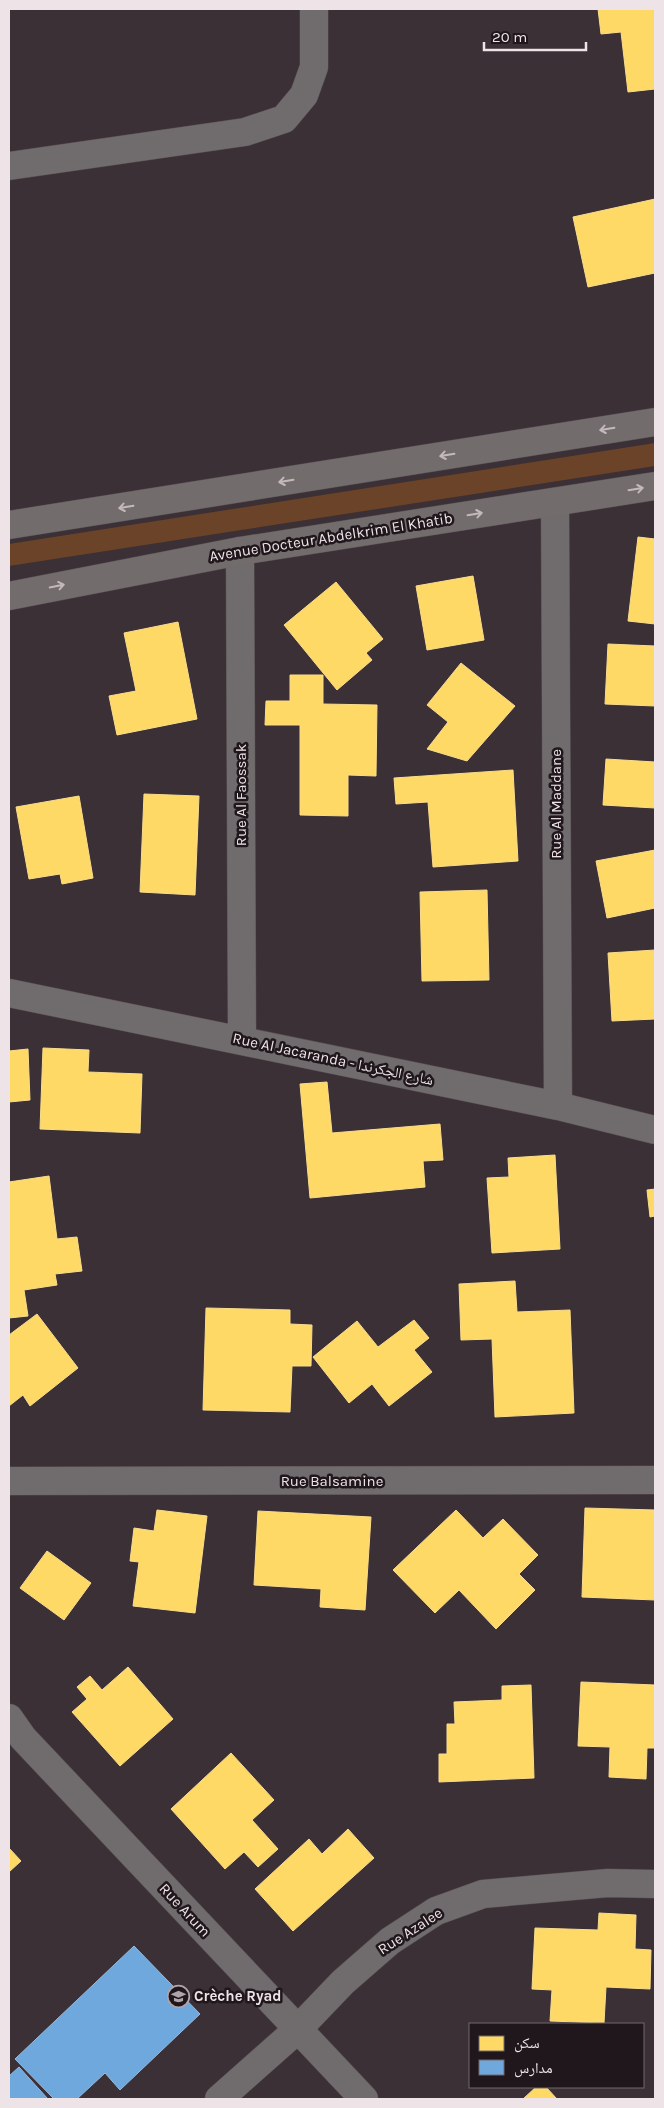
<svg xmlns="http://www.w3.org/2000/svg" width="664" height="2108" font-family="Karla,'Noto Naskh Arabic',sans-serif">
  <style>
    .green { fill: #6b4328 }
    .homes { fill: #ffd966; stroke: #fadc8d }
    .schools { fill: #6fa8dc; stroke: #95badf }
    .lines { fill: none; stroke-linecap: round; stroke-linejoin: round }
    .minor-casing { stroke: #564d51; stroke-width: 29 }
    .major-casing { stroke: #564d51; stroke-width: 29 }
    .minor { stroke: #706b6c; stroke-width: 28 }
    .major { stroke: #726c6d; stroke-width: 28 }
    .oneway { stroke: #c3b9bc }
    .labels { text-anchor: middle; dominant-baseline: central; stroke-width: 5; stroke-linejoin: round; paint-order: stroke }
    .street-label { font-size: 15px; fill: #eee3e7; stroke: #1f171b }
    .poi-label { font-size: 15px; font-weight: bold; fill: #eee3e7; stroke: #1f171b; text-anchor: start }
  </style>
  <rect width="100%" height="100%" fill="#3a3035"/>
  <!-- green -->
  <path class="green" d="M655,443v23l-646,100v-22z"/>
  <!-- homes -->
  <path class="homes" d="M598,9h57v80l-27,3 -7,-60 -20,2z
    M655,199v74l-67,14 -15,-70z
    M638,537l17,2v85l-27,-3z
    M473,576l11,64 -57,10 -11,-64z
    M336,582l47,57 -17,14 6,7 -35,30 -53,-65z
    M178,622l19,97 -80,16 -8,-39 27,-5 -12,-58z
    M608,644l47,2v60l-50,-2z
    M461,663l54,43 -48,55 -40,-12 21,-27 -21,-17z
    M290,675h33v29l54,1 -1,71 -28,-1v41l-48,-1v-90h-35l1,-24h24z
    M606,759l49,3v46l-52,-3z
    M513,770l5,91 -85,6 -5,-65 -32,2 -2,-26z
    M144,794l55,2 -4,99 -55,-3z
    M79,796l14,82 -31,6 -2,-10 -31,5 -13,-72z
    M655,850v58l-48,10 -11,-57z
    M487,890l2,90 -67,1 -2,-89z
    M655,950v69l-43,2 -4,-68z
    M43,1048l46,2 -1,22 54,2 -2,59 -100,-4z
    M28,1049l2,51 -21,2v-51z
    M327,1082l5,51 108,-9 3,36 -20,1 2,26 -115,11 -10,-114z
    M555,1155l5,94 -68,4 -5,-75 22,-1 -1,-19z
    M49,1176l8,63 20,-2 5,34 -27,3 2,11 -33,5 4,26 -19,2v-136z
    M655,1189v27l-5,1 -3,-27z
    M515,1281l2,31 53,-2 4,103 -79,4 -3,-78 -31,1 -2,-56z
    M206,1308l84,2v14l22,1 -1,41h-19l-2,46 -87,-2z
    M37,1314l41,54 -48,38 -7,-11 -14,11v-71z
    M414,1320l15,18 -15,12 18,22 -43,34 -17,-22 -23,19 -36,-46 44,-36 21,26z
    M585,1508l70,2v90l-73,-3z
    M157,1510l50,6 -12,97 -62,-7 6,-44 -9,-1 4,-33 20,3z
    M456,1510l27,28 20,-19 35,36 -19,19 16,16 -39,39 -37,-39 -24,23 -42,-43z
    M258,1511l113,6 -6,93 -45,-3 1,-18 -67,-4z
    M47,1551l44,32 -27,37 -44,-32z
    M128,1667l45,52 -53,47 -48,-54 15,-13 -10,-12 13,-11 12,14z
    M581,1682l74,3v63h-8l-1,31 -37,-2 1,-30 -32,-1z
    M531,1685l3,93 -95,4v-28h8v-30h8l-1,-22 48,-2v-14z
    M231,1753l43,47 -22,20 26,29 -20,18 -14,-15 -19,17 -54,-60z
    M348,1829l26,29 -81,73 -38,-42 54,-50 13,15z
    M9,1848l12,13 -12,11z
    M599,1913l37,2 -1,34 16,1 -1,39 -44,-2 -2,36 -54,-2 2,-31 -20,-1 3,-61 63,2z
    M536,2087h10l11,12h-34z"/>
  <!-- schools -->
  <path class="schools" d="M134,1946l66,68 -80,76 -15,-17 -28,26h-23l-39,-40z
    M19,2067l29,32h-39v-23z"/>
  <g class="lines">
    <defs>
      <path id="minor" d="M9,166l236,-34 39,-13 20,-24 10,-28v-58
        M555,502l3,604
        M240,551l2,489
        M9,993l549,113 97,24
        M9,1481l646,-1
        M9,1718l14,20 341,361
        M219,2099l79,-70 45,-47 47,-41 46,-30 47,-17 125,-11 47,1"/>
      <path id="major" d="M9,525l646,-103
        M9,596l231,-45 415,-65"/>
    </defs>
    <!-- minor casing -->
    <use href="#minor" class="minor-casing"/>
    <!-- major casing -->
    <use href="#major" class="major-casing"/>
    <!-- minor -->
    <use href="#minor" class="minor"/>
    <!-- major -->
    <use href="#major" class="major"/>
  </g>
  <!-- one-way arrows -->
  <defs><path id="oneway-shaft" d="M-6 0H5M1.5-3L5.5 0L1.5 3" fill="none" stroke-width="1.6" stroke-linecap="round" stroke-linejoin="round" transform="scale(1.25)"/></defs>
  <g class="oneway">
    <use href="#oneway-shaft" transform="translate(607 429) rotate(171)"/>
    <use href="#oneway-shaft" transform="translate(447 455) rotate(171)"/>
    <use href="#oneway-shaft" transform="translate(286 481) rotate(171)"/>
    <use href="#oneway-shaft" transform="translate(636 489) rotate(-9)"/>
    <use href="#oneway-shaft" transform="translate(126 507) rotate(171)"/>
    <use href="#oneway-shaft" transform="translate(475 514) rotate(-9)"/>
    <use href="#oneway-shaft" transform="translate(57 586) rotate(-11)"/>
  </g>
  <!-- icons -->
  <defs>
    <symbol id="school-ring" viewBox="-11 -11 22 22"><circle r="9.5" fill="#1f171b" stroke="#afa4a9" stroke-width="1.5"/><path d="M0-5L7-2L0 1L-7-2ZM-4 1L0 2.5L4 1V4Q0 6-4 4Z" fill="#afa4a9"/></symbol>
  </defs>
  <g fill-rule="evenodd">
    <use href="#school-ring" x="166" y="1984" width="25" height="25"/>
  </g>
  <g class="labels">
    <!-- street labels -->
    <g class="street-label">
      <text transform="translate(331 537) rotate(-9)">Avenue Docteur Abdelkrim El Khatib</text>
      <text transform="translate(241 795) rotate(-90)">Rue Al Faossak</text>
      <text transform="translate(556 804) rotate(-90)">Rue Al Maddane</text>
      <text transform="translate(333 1059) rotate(12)">Rue Al Jacaranda - شارع الجكرندا</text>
      <text x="332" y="1481">Rue Balsamine</text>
      <text transform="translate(185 1910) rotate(47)">Rue Arum</text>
      <text transform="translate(410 1931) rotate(-33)">Rue Azalee</text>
    </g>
    <!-- poi labels -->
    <g class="poi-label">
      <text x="194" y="1996">Crèche Ryad</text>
    </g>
  </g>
  <!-- border -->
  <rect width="664" height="2108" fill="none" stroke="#eee3e7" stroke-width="20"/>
  <!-- legend -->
  <rect x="469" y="2023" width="175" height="65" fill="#1f171b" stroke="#72696d"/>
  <rect x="479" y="2036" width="25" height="15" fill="#ffd966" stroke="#72696d"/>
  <text x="514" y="2048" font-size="15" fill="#eee3e7">سكن</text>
  <rect x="479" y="2060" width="25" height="15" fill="#6fa8dc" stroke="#72696d"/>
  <text x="514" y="2073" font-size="15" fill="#eee3e7">مدارس</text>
  <!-- scale -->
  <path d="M484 42v8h102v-8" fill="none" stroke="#eee3e7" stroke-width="2.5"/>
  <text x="492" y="42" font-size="15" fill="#eee3e7" stroke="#1f171b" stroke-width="4" paint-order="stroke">20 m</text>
</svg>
